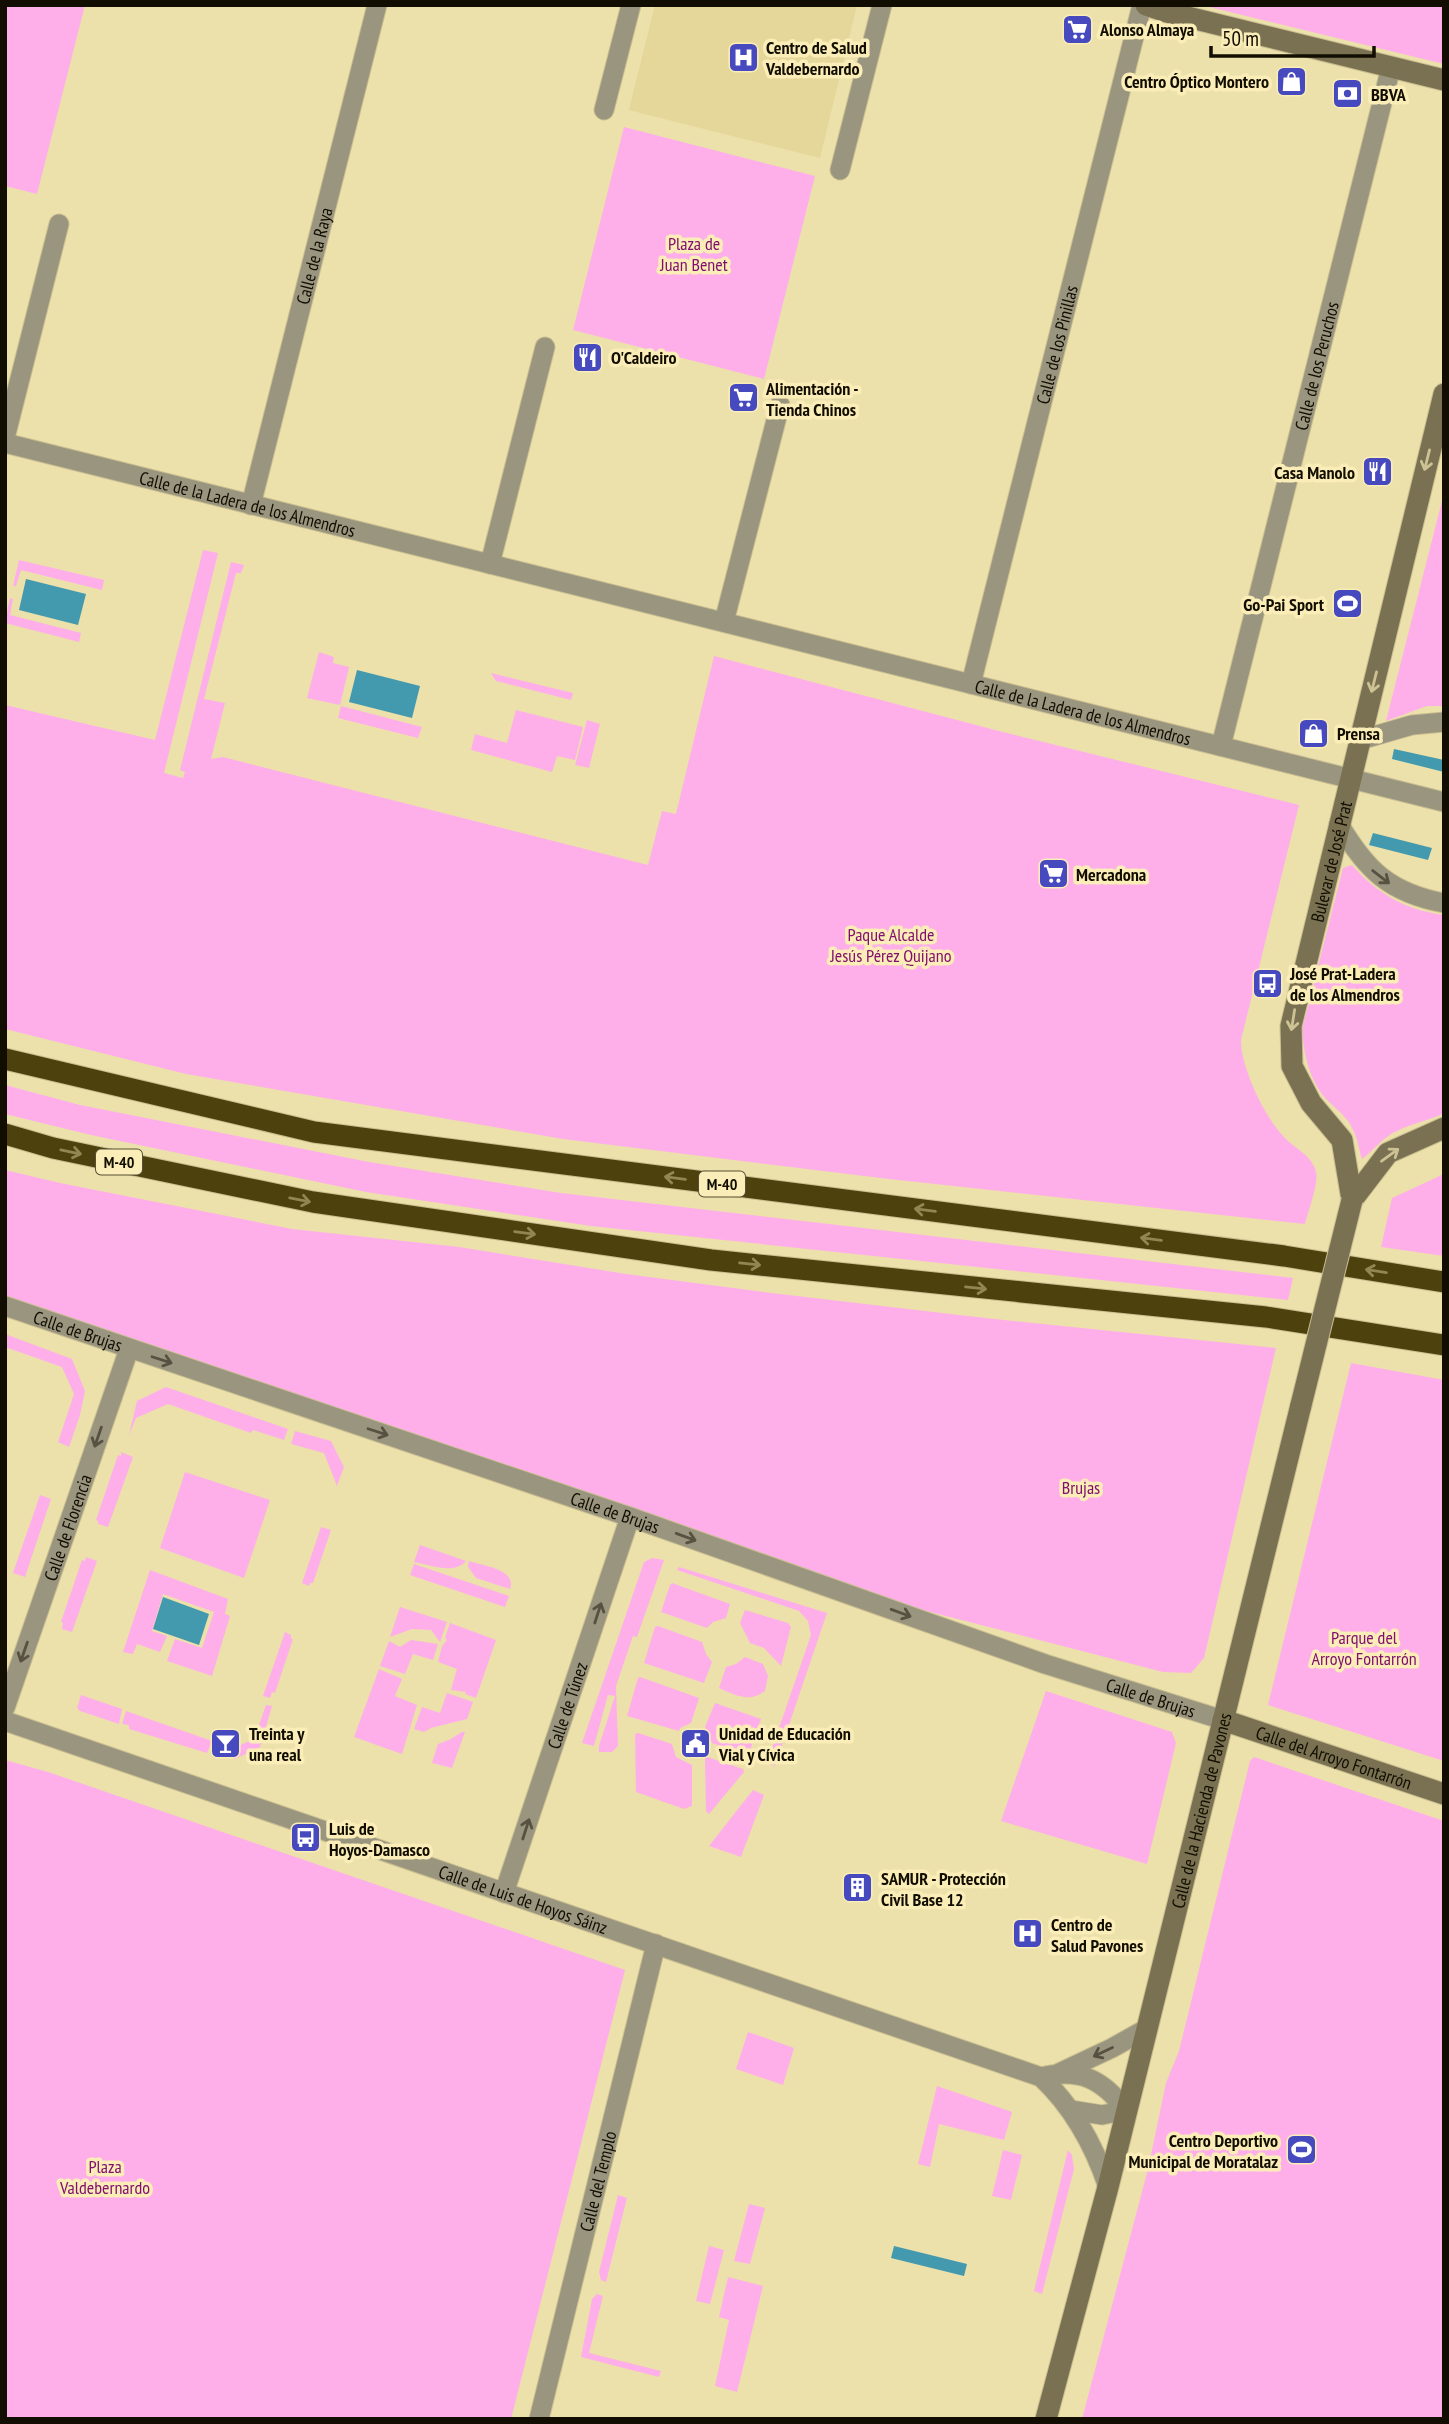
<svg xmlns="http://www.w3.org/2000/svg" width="1449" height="2424" font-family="'PT Sans Narrow',sans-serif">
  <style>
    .built { fill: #e5d699 }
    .green { fill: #feafea }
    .water { fill: #4399ae }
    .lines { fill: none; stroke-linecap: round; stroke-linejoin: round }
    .street-casing { stroke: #c9be90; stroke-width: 21 }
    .secondary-casing { stroke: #c9be90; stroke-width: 23 }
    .highway-casing { stroke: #c9be90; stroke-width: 23 }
    .street { stroke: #9a957f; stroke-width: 19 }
    .secondary { stroke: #797151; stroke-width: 21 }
    .highway { stroke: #4d420d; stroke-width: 21 }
    .secondary-bridge-casing { stroke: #c9be90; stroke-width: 23; stroke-linecap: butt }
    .secondary-bridge { stroke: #797151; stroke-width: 21 }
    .oneway { stroke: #cdc293 }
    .oneway2 { stroke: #565140 }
    .oneway3 { stroke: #928651 }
    .labels { text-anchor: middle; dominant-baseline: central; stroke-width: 7; stroke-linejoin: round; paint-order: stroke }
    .shield { fill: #faedb7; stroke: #575037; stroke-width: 2 }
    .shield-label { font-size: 16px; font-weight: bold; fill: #110d00 }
    .poi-label { font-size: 18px; font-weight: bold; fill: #110d00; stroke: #faedb7; text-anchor: start }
    .park-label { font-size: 18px; fill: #820f70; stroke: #faedb7 }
    .street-label { font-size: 18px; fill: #110d00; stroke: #faedb7 }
  </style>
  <rect width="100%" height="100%" fill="#ece0ab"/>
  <!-- built -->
  <path class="built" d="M655,5h202l-37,153 -191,-48z"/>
  <!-- green -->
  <path class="green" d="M5,5h80l-48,189 -32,-8z
    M1201,5h243v59z
    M624,127l191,49 -51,203 -191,-49z
    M1444,493v213h-17l-41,15z
    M203,550l15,3 -54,220 19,5 2,-6 -5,-2 51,-208 13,3 -3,8h-5l-32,126 21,4 -14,56 12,-2 425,108 14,-54 14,3 38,-158 281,74 304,75 -58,235c0,28 23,76 43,97 11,12 28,18 32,35 3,10 -8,40 -11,52l-416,-45 -326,-40 -377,-65 -181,-45v-324l150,35z
    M19,560l85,20 -2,10 -81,-20 -5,16h-3z
    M10,598l3,1 -3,16 71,18 -2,9 -74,-19z
    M319,652l15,5 -1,6 16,4 -9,38 -33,-7z
    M491,673l82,20 -2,7 -75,-19z
    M341,706l81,21 -4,11 -80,-20z
    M516,710l67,17 -8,33 -18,-4 -5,16 -81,-22 4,-16 32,9z
    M587,720l13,4 -11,44 -14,-3z
    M1352,865c25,29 54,45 92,50v198c-15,8 -32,10 -47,18 -14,6 -23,19 -35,28 -3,-9 -4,-19 -8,-27 -5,-13 -15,-21 -25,-30 -19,-19 -25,-46 -27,-72l41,-162z
    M5,1085l75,20 289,57 192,31 732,85 -5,22 -697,-74 -225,-34 -275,-57 -86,-21z
    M5,1170l55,13 232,46 167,18 167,27 145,19 214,25 291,30 -72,310 -13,15 -28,-1 -252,-65 -906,-310z
    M1444,1174v82l-63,-9 11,-49z
    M5,1334l67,25 13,32 -5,24 -11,32 -11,-5 16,-48 -12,-27 -57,-20z
    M1351,1363l93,17v381l-176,-56z
    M166,1387l122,42 -4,11 -31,-10 -2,3 -83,-29 -32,14 -7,17 8,-34z
    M295,1431l36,10 13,26 -7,19 -13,-33 -33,-9z
    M121,1452l12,5 -25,70 -10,-3v-3l-2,-1 22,-65 3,1z
    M185,1472l85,28 -26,78 -84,-30z
    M40,1495l11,4 -26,78 -12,-4z
    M321,1527l10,3 -18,53h-3l-1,3 -7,-3z
    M420,1545l46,16c-12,14 -36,4 -52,1z
    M86,1557l11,4 -25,71 -10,-3 1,-6 -2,-1 21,-62 3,1z
    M652,1558l12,2 -27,77 -4,-1 -17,50 2,60 -6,6h-13v-6l16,-50 -7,-1 -14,51 -12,-3 62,-181z
    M469,1561c14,5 48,8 41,28l-34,-11 -8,-11z
    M414,1564l95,32 -4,11 -95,-32z
    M679,1567l148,46 -52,153 -8,-3 44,-128 -3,-14 -9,-10 -122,-41z
    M150,1570l78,29 -3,15 5,2 -18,60 -45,-15 8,-22 27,9 12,-36 -51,-18 -11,37 15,5 -7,16 -23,-8 -4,10 -10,-2z
    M672,1583l58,21 -4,14 -13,4 -6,6 -46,-16 9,-27z
    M400,1607l47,15 -7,20 -9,-12 -19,-1 -22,8z
    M745,1610l43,13 3,4 -10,39 -17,-18 -14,-5 -10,-20z
    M450,1623l46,17 -20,58 -11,-4 1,-2 -15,-2 6,-21 -19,-7 4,-16 5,-6 -2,-2z
    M658,1626l44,16 4,12 6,8 -8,21 -60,-20 11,-36z
    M285,1632l6,3v4h2l-18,54 -3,-1 -2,6 -7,-2z
    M411,1640l27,4 -5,16 -20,-6 -8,20 -25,-8 9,-25 11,6z
    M745,1657l18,7 5,12 -3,15c-16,12 -30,4 -46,-3l7,-21 10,-3z
    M379,1669l23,10 -7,17 22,9 -15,49 -48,-17z
    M640,1677l59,21 -8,25 -11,5 -1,3 -52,-15 11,-38z
    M1046,1691l126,41 4,11 -29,121 -146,-43z
    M447,1693l26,9 -6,17 -36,9 -7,4 -10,-3 8,-22 18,6z
    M81,1695l41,14 -3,15 -39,-13 -3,-3z
    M715,1703l46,16 -13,37 -36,-13 -7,-16z
    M266,1705l6,1 -12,41 -25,12 -13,-6 32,-14z
    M126,1711l86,30 -5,12 -78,-24v-4l-7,-1z
    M462,1732h3l-13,36 -20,-5 6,-19 13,-5z
    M638,1733l34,11 4,13 16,8v41l-8,3 -48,-17 -1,-58z
    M707,1757l36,12 1,3 -35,42 -3,-3 -1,-52z
    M1254,1757l190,64v598h-362l66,-250 18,-86 13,-32 71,-290z
    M5,1760l43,12 577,198 -114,449h-506z
    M753,1790l11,5 -23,62 -32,-11z
    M748,2032l46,16 -11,37 -47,-16z
    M937,2086l75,26 -8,28 -65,-16 -9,43 -12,-3z
    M1003,2150l19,5 -11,45 -19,-4z
    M1068,2150l4,5 2,14 -32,125 -8,-3z
    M618,2195l9,3 -21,84 -5,-2 -2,-8z
    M749,2204l16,4 -15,56 -16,-3z
    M709,2246l15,4 -14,54 -14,-3z
    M728,2277l35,9 -26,106 -22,-6 14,-66 -10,-3z
    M597,2294l6,2 -14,57 72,18 -2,6 -78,-20 11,-58z"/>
  <!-- water -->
  <path class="water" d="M26,579l60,15 -8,31 -59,-15z
    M357,670l63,16 -8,32 -63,-16z
    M1394,749l50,11v12l-52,-13z
    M1373,833l59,15 -4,12 -59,-15z
    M163,1597l46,17 -10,31 -46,-16z
    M894,2246l73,18 -3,12 -73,-18z"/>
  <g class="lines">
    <defs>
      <g id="street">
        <path d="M604,110l27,-105"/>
        <path d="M840,170l42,-165"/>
        <path d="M5,438l54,-214"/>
        <path id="s1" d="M5,443l1439,359"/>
        <path id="s2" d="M251,505l126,-500"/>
        <path d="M490,564l55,-217"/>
        <path d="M724,622l56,-217"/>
        <path id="s3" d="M971,684l171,-679"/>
        <path d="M1360,740l52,-15 32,-3"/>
        <path id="s4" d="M1221,746l170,-679"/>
        <path d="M1339,824c27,46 51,69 105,79"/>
        <path id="s5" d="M5,1306l625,211 415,147 178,56"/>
        <path id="s6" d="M5,1708l124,-359"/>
        <path id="s7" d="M5,1721l1036,356c33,31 53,68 67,110"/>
        <path id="s8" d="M504,1893l126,-376"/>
        <path d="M1059,2073l53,-25 34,-19"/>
        <path d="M1041,2077c39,-9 61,2 85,33l-24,5 -31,-5"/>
        <path id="s9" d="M539,2419l117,-475"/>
      </g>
      <g id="secondary">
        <path d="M1146,5l21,7 277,68"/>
        <path id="s10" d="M1352,1200l-10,-60 -31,-37 -19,-37 -1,-40 153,-632"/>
        <path d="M1352,1200l36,-47 56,-25"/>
        <path id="s11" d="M1223,1720l221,74"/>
        <path id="s12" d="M1046,2419l62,-232 193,-782"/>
      </g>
      <path id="highway" d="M5,1059l309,73 970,124 160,26
        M5,1134l48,14 260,54 398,58 555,57 178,28"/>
    </defs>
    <!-- street casing -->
    <use href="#street" class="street-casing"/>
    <!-- secondary casing -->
    <use href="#secondary" class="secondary-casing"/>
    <!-- highway casing -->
    <use href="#highway" class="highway-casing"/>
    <!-- street -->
    <use href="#street" class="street"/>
    <!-- secondary -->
    <use href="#secondary" class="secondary"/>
    <!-- highway -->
    <use href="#highway" class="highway"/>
    <defs>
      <path id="secondary-bridge" d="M1301,1405l51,-205"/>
    </defs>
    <!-- secondary-bridge casing -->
    <use href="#secondary-bridge" class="secondary-bridge-casing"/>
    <!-- secondary-bridge -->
    <use href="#secondary-bridge" class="secondary-bridge"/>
  </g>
  <!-- one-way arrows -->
  <defs><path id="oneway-shaft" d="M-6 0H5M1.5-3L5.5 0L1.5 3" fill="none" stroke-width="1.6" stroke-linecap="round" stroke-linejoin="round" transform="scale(1.75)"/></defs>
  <g class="oneway">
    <use href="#oneway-shaft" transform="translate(1427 460) rotate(104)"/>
    <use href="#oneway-shaft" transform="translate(1374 682) rotate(104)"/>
    <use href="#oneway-shaft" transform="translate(1293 1020) rotate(99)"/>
    <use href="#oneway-shaft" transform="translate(1390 1155) rotate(-36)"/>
  </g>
  <g class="oneway2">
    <use href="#oneway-shaft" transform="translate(1381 877) rotate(38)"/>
    <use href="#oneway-shaft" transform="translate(162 1360) rotate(18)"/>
    <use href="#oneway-shaft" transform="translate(378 1432) rotate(18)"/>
    <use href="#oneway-shaft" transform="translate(98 1437) rotate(109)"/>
    <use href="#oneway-shaft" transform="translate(686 1537) rotate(20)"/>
    <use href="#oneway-shaft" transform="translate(598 1613) rotate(-72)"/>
    <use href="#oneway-shaft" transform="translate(901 1613) rotate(20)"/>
    <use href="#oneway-shaft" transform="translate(24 1652) rotate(109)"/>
    <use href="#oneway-shaft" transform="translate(526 1829) rotate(-72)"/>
    <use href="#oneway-shaft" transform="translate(1103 2052) rotate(155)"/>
  </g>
  <g class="oneway3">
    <use href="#oneway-shaft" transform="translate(71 1152) rotate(12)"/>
    <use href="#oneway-shaft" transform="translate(675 1178) rotate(-173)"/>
    <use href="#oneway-shaft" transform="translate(300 1200) rotate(11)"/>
    <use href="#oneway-shaft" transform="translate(925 1210) rotate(-173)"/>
    <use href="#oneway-shaft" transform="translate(525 1233) rotate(8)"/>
    <use href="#oneway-shaft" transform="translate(1151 1239) rotate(-173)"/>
    <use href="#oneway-shaft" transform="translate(750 1264) rotate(6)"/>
    <use href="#oneway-shaft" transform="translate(1376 1271) rotate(-171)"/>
    <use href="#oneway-shaft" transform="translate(976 1288) rotate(6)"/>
  </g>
  <!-- icons -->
  <defs>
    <symbol id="supermarket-square" viewBox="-11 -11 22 22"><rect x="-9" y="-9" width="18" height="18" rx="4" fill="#4749be" stroke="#faedb7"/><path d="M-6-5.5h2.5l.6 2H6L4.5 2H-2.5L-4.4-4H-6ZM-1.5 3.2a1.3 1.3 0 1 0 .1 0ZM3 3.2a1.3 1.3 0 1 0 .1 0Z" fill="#fff"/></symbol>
    <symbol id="hospital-square" viewBox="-11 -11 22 22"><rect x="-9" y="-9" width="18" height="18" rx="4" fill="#4749be" stroke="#faedb7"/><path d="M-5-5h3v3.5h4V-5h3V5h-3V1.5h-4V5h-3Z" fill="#fff"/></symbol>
    <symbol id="shop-square" viewBox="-11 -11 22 22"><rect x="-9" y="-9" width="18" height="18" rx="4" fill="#4749be" stroke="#faedb7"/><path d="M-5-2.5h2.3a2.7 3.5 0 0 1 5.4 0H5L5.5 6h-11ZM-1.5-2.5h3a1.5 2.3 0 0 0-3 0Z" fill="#fff"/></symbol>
    <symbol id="bank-square" viewBox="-11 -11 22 22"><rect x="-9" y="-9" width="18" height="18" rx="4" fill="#4749be" stroke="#faedb7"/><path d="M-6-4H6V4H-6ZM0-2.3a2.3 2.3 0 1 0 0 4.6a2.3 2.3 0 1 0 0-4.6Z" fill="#fff"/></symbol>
    <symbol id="restaurant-square" viewBox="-11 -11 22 22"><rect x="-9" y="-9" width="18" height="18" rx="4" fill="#4749be" stroke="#faedb7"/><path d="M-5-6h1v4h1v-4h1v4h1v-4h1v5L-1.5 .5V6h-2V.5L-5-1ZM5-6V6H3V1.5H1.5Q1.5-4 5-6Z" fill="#fff"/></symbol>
    <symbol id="stadium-square" viewBox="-11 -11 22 22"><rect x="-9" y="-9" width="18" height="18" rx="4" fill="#4749be" stroke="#faedb7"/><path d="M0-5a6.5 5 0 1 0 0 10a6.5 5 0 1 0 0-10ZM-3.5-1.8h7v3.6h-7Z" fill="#fff"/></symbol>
    <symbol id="bus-square" viewBox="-11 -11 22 22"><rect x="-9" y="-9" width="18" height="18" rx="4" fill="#4749be" stroke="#faedb7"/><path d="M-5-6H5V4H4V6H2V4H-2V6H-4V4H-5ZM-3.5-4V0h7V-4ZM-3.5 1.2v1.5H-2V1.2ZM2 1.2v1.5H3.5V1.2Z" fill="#fff"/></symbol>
    <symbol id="bar-square" viewBox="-11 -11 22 22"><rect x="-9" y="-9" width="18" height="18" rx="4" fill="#4749be" stroke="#faedb7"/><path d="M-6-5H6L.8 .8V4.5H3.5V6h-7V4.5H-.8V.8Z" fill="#fff"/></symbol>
    <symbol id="civic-square" viewBox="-11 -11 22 22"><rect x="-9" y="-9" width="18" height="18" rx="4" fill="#4749be" stroke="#faedb7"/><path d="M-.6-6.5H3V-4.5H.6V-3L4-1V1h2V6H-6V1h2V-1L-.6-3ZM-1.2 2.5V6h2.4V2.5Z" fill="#fff"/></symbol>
    <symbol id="building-square" viewBox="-11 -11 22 22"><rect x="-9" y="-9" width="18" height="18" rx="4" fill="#4749be" stroke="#faedb7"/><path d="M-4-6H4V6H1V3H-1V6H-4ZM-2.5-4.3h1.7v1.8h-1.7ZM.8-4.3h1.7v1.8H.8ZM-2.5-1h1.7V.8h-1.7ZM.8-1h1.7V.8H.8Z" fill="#fff"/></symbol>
  </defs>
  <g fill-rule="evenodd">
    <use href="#supermarket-square" x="1060" y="12" width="35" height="35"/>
    <use href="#hospital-square" x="726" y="40" width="35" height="35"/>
    <use href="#shop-square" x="1274" y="64" width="35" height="35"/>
    <use href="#bank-square" x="1330" y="76" width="35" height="35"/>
    <use href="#restaurant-square" x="570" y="340" width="35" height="35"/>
    <use href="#supermarket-square" x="726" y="380" width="35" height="35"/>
    <use href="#restaurant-square" x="1360" y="454" width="35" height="35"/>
    <use href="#stadium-square" x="1330" y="586" width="35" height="35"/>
    <use href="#shop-square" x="1296" y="716" width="35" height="35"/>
    <use href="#supermarket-square" x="1036" y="856" width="35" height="35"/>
    <use href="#bus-square" x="1250" y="966" width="35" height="35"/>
    <use href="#bar-square" x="208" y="1726" width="35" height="35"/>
    <use href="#civic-square" x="678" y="1726" width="35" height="35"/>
    <use href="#bus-square" x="288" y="1820" width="35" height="35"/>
    <use href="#building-square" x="840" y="1870" width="35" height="35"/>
    <use href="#hospital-square" x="1010" y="1916" width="35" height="35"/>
    <use href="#stadium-square" x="1284" y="2132" width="35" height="35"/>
  </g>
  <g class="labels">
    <!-- shield labels -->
    <g class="shield">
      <rect x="96" y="1149.5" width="46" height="25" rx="5"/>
      <rect x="699" y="1171.5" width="46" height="25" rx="5"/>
    </g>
    <g class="shield-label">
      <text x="119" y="1162">M-40</text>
      <text x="722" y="1184">M-40</text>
    </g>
    <!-- poi labels -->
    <g class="poi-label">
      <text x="1100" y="29">Alonso Almaya</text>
      <text x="766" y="47">Centro de Salud<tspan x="766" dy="21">Valdebernardo</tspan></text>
      <text x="1269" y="81" text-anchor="end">Centro Óptico Montero</text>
      <text x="1371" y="94">BBVA</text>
      <text x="611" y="357">O'Caldeiro</text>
      <text x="766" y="388">Alimentación -<tspan x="766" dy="21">Tienda Chinos</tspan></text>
      <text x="1355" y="472" text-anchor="end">Casa Manolo</text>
      <text x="1324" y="604" text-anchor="end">Go-Pai Sport</text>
      <text x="1337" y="733">Prensa</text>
      <text x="1076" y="874">Mercadona</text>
      <text x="1290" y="973">José Prat-Ladera<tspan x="1290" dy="21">de los Almendros</tspan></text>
      <text x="249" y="1733">Treinta y<tspan x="249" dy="21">una real</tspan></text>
      <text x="719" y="1733">Unidad de Educación<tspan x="719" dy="21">Vial y Cívica</tspan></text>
      <text x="329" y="1828">Luis de<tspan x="329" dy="21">Hoyos-Damasco</tspan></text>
      <text x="881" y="1878">SAMUR - Protección<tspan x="881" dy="21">Civil Base 12</tspan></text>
      <text x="1051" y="1924">Centro de<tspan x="1051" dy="21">Salud Pavones</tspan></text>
      <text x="1278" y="2140" text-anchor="end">Centro Deportivo<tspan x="1278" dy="21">Municipal de Moratalaz</tspan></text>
    </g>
    <!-- park labels -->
    <g class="park-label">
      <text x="694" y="243">Plaza de<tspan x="694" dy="21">Juan Benet</tspan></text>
      <text x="891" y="934">Paque Alcalde<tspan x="891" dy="21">Jesús Pérez Quijano</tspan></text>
      <text x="1081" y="1487">Brujas</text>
      <text x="1364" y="1637">Parque del<tspan x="1364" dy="21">Arroyo Fontarrón</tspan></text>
      <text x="105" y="2166">Plaza<tspan x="105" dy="21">Valdebernardo</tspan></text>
    </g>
    <!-- street labels -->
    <g class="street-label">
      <text stroke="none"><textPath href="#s2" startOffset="257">Calle de la Raya</textPath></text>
      <text stroke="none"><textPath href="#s3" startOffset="350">Calle de los Pinillas</textPath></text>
      <text stroke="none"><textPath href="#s4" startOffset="392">Calle de los Peruchos</textPath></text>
      <text stroke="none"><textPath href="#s1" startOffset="250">Calle de la Ladera de los Almendros</textPath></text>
      <text stroke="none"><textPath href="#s1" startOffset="1111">Calle de la Ladera de los Almendros</textPath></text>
      <text stroke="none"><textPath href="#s10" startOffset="360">Bulevar de José Prat</textPath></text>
      <text stroke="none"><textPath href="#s5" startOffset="77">Calle de Brujas</textPath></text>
      <text stroke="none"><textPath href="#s5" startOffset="644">Calle de Brujas</textPath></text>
      <text stroke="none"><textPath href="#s6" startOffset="191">Calle de Florencia</textPath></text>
      <text stroke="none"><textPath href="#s5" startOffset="1211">Calle de Brujas</textPath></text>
      <text stroke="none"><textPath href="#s8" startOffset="198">Calle de Túnez</textPath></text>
      <text stroke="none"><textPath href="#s11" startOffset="117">Calle del Arroyo Fontarrón</textPath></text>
      <text stroke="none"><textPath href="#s12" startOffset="628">Calle de la Hacienda de Pavones</textPath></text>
      <text stroke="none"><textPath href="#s7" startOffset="548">Calle de Luis de Hoyos Sáinz</textPath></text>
      <text stroke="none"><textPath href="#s9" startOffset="245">Calle del Templo</textPath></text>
    </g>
  </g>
  <!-- border -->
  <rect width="1449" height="2424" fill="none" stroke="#110d00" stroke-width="14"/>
  <!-- scale -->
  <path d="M1211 46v10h163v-10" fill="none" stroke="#110d00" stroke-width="3.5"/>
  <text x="1222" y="46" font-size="21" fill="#110d00" stroke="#faedb7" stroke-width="5" paint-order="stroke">50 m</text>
</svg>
